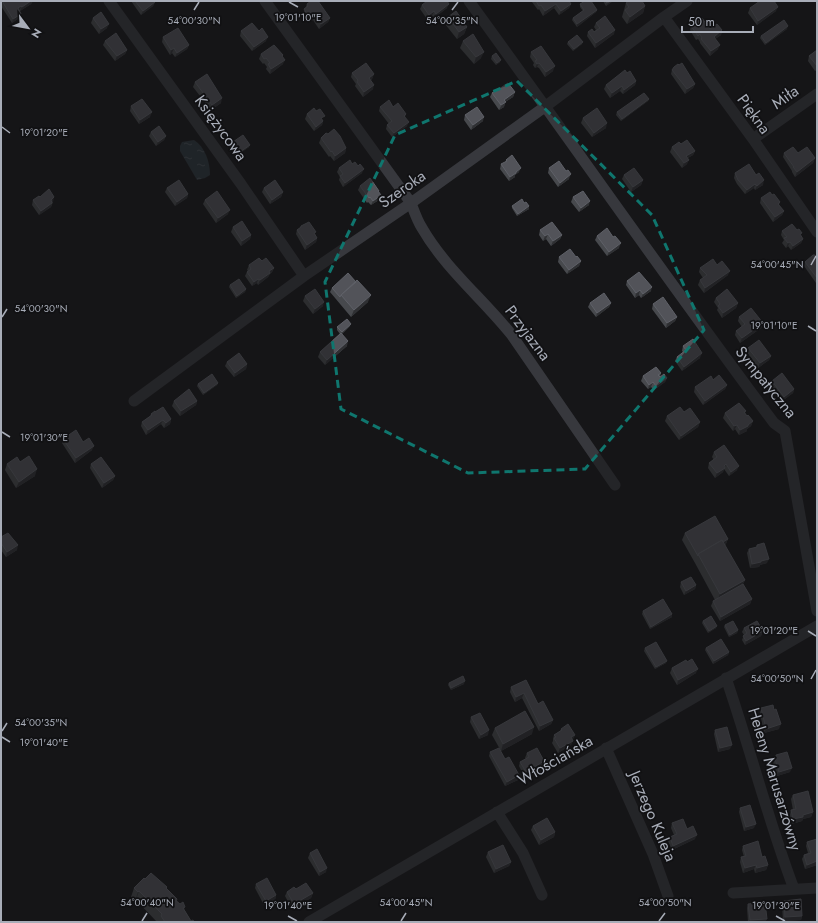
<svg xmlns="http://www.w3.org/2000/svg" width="818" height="923" font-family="Jost,sans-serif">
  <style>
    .water { fill: url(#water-ripples) }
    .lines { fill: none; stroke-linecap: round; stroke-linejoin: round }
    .minor { stroke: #37383d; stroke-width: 11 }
    .wall { fill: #47494d }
    .shaded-wall { fill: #2f3033 }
    .building { fill: #525359; stroke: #5f6168 }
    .marked { fill: none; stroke: #0f766e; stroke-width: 3; stroke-dasharray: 8 5; stroke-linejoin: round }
    .ticks { fill: none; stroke: #a8adb8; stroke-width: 1.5 }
    .labels { text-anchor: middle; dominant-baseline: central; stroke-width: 3.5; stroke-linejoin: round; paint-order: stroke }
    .street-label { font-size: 16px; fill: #a8adb8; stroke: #111113 }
    .ticks-label { font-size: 10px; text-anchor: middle; fill: #a8adb8; stroke: #111113; stroke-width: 3.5; stroke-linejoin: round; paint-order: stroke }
  </style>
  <defs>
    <pattern id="water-ripples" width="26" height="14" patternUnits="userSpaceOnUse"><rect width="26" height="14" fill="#2c353c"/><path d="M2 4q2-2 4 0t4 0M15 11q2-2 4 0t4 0" fill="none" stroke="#485056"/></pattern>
  </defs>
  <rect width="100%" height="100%" fill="#161618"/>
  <!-- water -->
  <path class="water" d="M194,140c11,7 16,22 16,35l-5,3 -8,2 -17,-29v-5l2,-4z"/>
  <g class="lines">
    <!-- minor -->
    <path class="minor" d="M109,1l132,183 63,92
      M265,1l146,202c3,8 6,17 11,25 23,40 60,70 89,106l104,151
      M469,1c102,140 201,283 305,422l11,8 32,180
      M664,17l89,122 64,93
      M753,139l64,-45
      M134,401l170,-125 107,-73 135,-97 118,-89 23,-16
      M726,678c24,70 42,142 68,211
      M606,748l47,106 15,42
      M497,812l26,41 19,42
      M733,893l84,-5
      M309,922l508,-296"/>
  </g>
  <!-- wall -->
  <path class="wall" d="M1,1h32l-2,3 -11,7h-1v7l-7,5 -11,-17z
    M131,1h23l1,1 -2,4 -12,9z
    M532,1h37l2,3 -2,4 -10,7 -5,-7 -11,8 -4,-7 -1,1 -6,-8z
    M603,1h10l-7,5z
    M626,3l19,3 -2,7 -16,11 -5,-7z
    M307,4l23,14 -2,4 -9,7 -6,-9 -2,1 -3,-5 -2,2 -3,-4z
    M580,4l17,6 -1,2 -19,15 -5,-7 1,-2 10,-7 -3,-4z
    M422,5l25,3 -13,10 -2,-2 -5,3 -7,-10z
    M750,8l26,3 -19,14 -9,-12z
    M448,17l19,10 -3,7 -7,5 -12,-15z
    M93,18l14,10 -8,6 -8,-11z
    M596,23l18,11 -19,14 -8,-12 1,-4h6l2,-2 -2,-3z
    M691,26l31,4 -1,5 -6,4 3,10 -8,7 -10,-13v-1l-2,-3 -2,1 -6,-10z
    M787,29l-22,16 -5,-7 1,-2z
    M241,31h18l7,10 -14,10 -12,-15z
    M163,37l26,8 -2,4 -12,8 -3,-4 -2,2 -8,-13z
    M105,41l22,9 -2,4 -10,7 -12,-16z
    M463,41l18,17 -7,6 -14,-16z
    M568,42l14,2 -9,7 -6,-7z
    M817,50v20l-2,1 -7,-10 1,-5z
    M531,52l22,19 -8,6 -6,-9 -2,-1 -2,1 -2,-3 1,-2 -4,-6z
    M261,54l21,2 1,8 -13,10 -4,-5 1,-2 -3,-4 -1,1 -4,-5z
    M492,56l8,6 -4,3 -5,-6z
    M672,70l23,14 -2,4 -8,6 -14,-20z
    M352,73l22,1 -2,5 -1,1 2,9 -10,8 -8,-11 1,-2 -5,-7z
    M627,73l9,8 -1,4 -12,9 -3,-3 -10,7 -6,-9 2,-4z
    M195,82l26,21 -10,7 -18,-23z
    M499,89l16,3 -2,5 -8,5 -1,5 -5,3 -9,-13 2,-4z
    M649,99l-1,2 -27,20 -5,-6 1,-3z
    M131,106l19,11 -11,7 -9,-13z
    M380,107h13l13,7 -1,3 2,9 -15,11 -6,-8 1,-4 2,-1 -10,-13z
    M307,114l16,6v1l-1,4 -8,6 -9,-12z
    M465,115l18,6 -12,9 -7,-10z
    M583,118l23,10 -14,9 -11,-14z
    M151,132l15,4 -2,4 -8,6 -7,-10z
    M321,138l25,10 -1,5 -11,8 -4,-5 -1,1 -10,-14z
    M233,142l16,5 -10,7 -7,-10z
    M681,144l14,7 -2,4 -5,3 -1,6 -5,4 -12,-16 2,-5z
    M784,153h14l17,5 -2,5 -18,14 -3,-5v-1l-9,-14z
    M506,160l13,12 -4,3v2l-6,4 -9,-12 1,-5 4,-1z
    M352,164l10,9 -19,14 -4,-7 1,-3 -3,-5 2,-4z
    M549,168l17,3 3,8 -11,8 -10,-14z
    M735,173l21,2 7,10 -8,5 -1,-2 -9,6 -8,-10 -3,-6z
    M624,175l19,5 -2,5 -10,7 -9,-13z
    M360,186l19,14 -8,5 -3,-3 -1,1 -9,-13z
    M167,188l21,6 -1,4 -12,8 -10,-14z
    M264,188l19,4 -2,5 -11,7 -8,-12z
    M772,195l8,7 -1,3 5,6 -2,4 -9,7 -13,-19 1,-5z
    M40,197l13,5 -2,5 -12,8 -7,-10 1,-5z
    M573,197l16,8 -10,7 -8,-10z
    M205,200l23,14 -12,9 -13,-19z
    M512,206l17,3 -12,7 -5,-8z
    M301,226l14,8 2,4 -1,4 -11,8 -9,-16 1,-4 3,-2z
    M233,227l18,8 -1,4 -9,7 -10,-14z
    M540,230l22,5 -2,4 -9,7 -5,-7 -3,2 -4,-6z
    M782,231l19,5 2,3 -2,4 -10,7 -3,-4 -2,2 -4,-5 2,-3 -3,-5z
    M597,236l22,12 -12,8 -12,-16z
    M559,257h17l5,4 -2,5 -12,8 -9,-12z
    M817,258v25h-1l-12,-17 1,-4z
    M262,261l12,7 -2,4 -2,2 -2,3 -10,8 -1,-2 -5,3 -7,-10 2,-4 1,-1 -1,-1 2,-5z
    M717,265l11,10 -24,18 -6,-8 2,-5 3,-2 -4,-6 1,-4z
    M627,281l24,10 -10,7 -2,-3 -4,3 -9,-13z
    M356,282l12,20 -17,15 -21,-25 2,-4z
    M230,285l16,4 -1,3 -9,6 -7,-11z
    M305,296l18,10 -10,8 -10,-13z
    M716,298l22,5 -2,5 -14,10 -5,-8 1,-2 -4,-6z
    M590,303h21l-2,4 -13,10 -8,-10z
    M653,304l24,13 -2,4 -9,7 -14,-19z
    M739,317l24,6 -2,5 -21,15 -5,-8 1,-4 6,-4 -4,-6z
    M350,326l-8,8 5,12 -22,19 -7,-8 2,-5 20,-18 -3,-4v-3z
    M683,346l17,12 -18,13 -7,-10 2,-4 6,-5 -1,-1z
    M748,348l23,8 -2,4 -11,8 -11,-16z
    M227,362l20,2 -1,5 -12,8 -9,-11z
    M661,373l-1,4 7,1 -2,4 -11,8 -3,-3 -3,2 -7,-8 2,-5z
    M713,380l14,5 -2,4 -22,16 -9,-13 1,-5z
    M772,381l22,8 -1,4 -11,8 -12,-15z
    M218,383l-1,2 -14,10 -6,-9 1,-2z
    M174,401h23l-1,4 -16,11 -8,-10z
    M746,411l-1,2 2,3 6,5 -2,5 -4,3v2l-8,4 -4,-6 -2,2 -10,-13 2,-5z
    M155,412l16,7 -1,5 -6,4 -3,-4 -15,11 -5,-9 1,-4 8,-6 1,-2z
    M684,412l16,10 -2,5 -19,13 -14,-19 2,-5z
    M63,439l20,3 9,8 -17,13 -13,-20z
    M714,452l23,18 -8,6 -5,-7 -1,3 -8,6 -7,-10 1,-5 5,-3 -2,-3z
    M20,462l15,14 -19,12 -11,-18 2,-6z
    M91,464l24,12 -2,4 -11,8 -12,-20z
    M685,533l43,6 -3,7 20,34 -2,4 9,15 -2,5 -30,17 -9,-15 2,-5 2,-1 -20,-37 -13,-23z
    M1,537l16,13 -11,7 -5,-7z
    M757,545l10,18 -7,2 -1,2 -9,1 -3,-15 2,-4 7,-1z
    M681,582l15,3 -1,4 -11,6 -4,-8z
    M643,611l29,6 -22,12 -8,-15z
    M703,621l13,7 -8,5 -6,-10z
    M725,625l13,5 -1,3 -8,4 -5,-10z
    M744,628l19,3 -2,5 -16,9 -3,-5 2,-5 -2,-3z
    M645,648l21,15 -11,6 -11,-18z
    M706,648l23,4 -1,3 -15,9 -8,-14z
    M672,668l24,5 -19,12 -7,-12z
    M526,680l12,24 15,16 -2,4 -12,7 -17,-33 -7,4 -5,-10 1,-5z
    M449,683l15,1 -13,6 -3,-5z
    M761,708l18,21 -15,4 -4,-20z
    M471,717l17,18 -9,4 -9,-17z
    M495,728l37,6 -31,17 -9,-16z
    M561,729l14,6 -3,5 -1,5 -13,8 -6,-10 1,-2v-2l1,-4 6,-4z
    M715,730l15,19 -12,3 -4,-18z
    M490,752l28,28 -13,6 -16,-30z
    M527,753l16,13 -19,10 -5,-10 1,-4 6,-3 -1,-1z
    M776,755l14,17 -13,4 -4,-12z
    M793,795l20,17 -2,5 -8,2 -1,2 -10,3 -2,-9 1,-5h2l-2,-11z
    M740,808l14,20 -10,3 -5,-19z
    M672,823l15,6 8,10 -23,11 -4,-9 2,-4 4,-2 -3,-7z
    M533,826l22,6 -1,5 -15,8 -8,-15z
    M817,839v26l-12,4 -3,-10 2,-4 4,-2 -2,-7 1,-4z
    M743,846l19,11 6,8 -2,5 -11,3 -1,-4 -11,4 -3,-11 1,-5h3l-2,-7z
    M488,852l23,10 -2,4 -15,7 -8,-16z
    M310,853l16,19 -7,4 -11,-18z
    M145,879l22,10 13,15 5,3 -1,2 7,12 3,1h-37l-21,-22 -1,1 -4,-4 3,-9z
    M256,884l20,11 -1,5 -11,5 -9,-17z
    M287,892l26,1 -2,5 -19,11 -7,-13z
    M817,899v16l-1,-13z
    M784,901l18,15 -1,4 -18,1 -1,-16z
    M748,904l17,18h-17l-1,-14z"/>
  <!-- shaded-wall -->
  <path class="shaded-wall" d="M31,1h2l-2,3 -11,7 2,-4z
    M611,1h2l-7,5 1,-3z
    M155,2l-2,4 -12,9 2,-4z
    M449,4l-2,4 -13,10 2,-4z
    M556,4l-2,4 -11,8 2,-5z
    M571,4l-2,4 -10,7 2,-4z
    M21,6l-1,4 -4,3 2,-5z
    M645,6l-2,7 -16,11 3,-7z
    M778,7l-2,4 -19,14 1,-4z
    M597,10l-1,2 -19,15v-3z
    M434,11l-2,5 -5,3 2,-4z
    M310,12l-2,4 -2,2 1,-4z
    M21,14l-2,4 -7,5 1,-4z
    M315,15l-2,5 -2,1 2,-5z
    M330,18l-2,4 -9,7 2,-5z
    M109,24l-2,4 -8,6 2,-5z
    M788,26l-1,3 -22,16 1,-2z
    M467,27l-3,7 -7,5 2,-7z
    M615,30l-1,4 -19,14 1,-5z
    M722,30l-1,5 -9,6 2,-4z
    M268,37l-2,4 -14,10 2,-4z
    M583,42l-1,2 -9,7 1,-2z
    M189,45l-2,4 -12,8 2,-4z
    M720,45l-2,4 -8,7 1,-5z
    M174,48l-2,5 -2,2 1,-5z
    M127,50l-2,4 -10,7 2,-5z
    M484,52l-3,6 -7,6 2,-7z
    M285,60l-2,4 -13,10 1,-5z
    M501,60l-1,2 -4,3 1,-2z
    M539,63l-2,4 -2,1 2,-4z
    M555,66l-2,5 -8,6 1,-5z
    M374,74l-2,5 -4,4 1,-5z
    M636,81l-1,4 -12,9 1,-4z
    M695,84l-2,4 -8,6 2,-5z
    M374,85l-1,4 -10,8 1,-5z
    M622,86l-2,5 -10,7 2,-5z
    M515,92l-2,5 -8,5 -1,5 -5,3 5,-10z
    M222,98l-1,5 -10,7 1,-5z
    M649,99l-1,2 -27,20 1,-2z
    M152,112l-2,5 -11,7 1,-4z
    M484,117l-1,4 -12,9 2,-5z
    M323,121l-1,4 -8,6 2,-4z
    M409,122l-2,4 -15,11 2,-4z
    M607,123l-1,5 -14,9 2,-4z
    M166,136l-2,4 -8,6 2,-4z
    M250,145l-1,2 -10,7 1,-2z
    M346,148l-1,5 -11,8 1,-5z
    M695,151l-2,4 -9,5 2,-4z
    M815,158l-2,5 -18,14 2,-5z
    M689,160l-2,4 -5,4 2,-5z
    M521,168l-2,4 -4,3v2l-6,4 1,-4z
    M364,169l-2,4 -19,14 2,-4z
    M571,174l-2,5 -11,8 2,-4z
    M643,180l-2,5 -10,7 2,-5z
    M764,180l-1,5 -8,5 2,-4z
    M755,184l-1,4 -9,6 2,-4z
    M283,192l-2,5 -11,7 2,-4z
    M188,194l-1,4 -12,8 2,-4z
    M381,195l-2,5 -8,5 2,-4z
    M54,197l-1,5 -4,2 2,-4z
    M590,201l-1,4 -10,7 2,-4z
    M52,203l-1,4 -12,8 2,-4z
    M529,206v3l-12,7 1,-2z
    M230,210l-2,4 -12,9 2,-5z
    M784,211l-2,4 -9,7 2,-5z
    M548,234l-2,5 -3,2 2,-5z
    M251,235l-1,4 -9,7 1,-5z
    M562,235l-2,4 -9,7 2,-5z
    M317,238l-1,4 -11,8 2,-5z
    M803,239l-2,4 -10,7 2,-4z
    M790,242l-2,4 -2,2 2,-5z
    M621,243l-2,5 -12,8 2,-4z
    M581,261l-2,5 -12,8 2,-4z
    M274,268l-2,4 -2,2 -2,3 -10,8 2,-5 9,-9z
    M730,271l-2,4 -24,18 1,-5z
    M258,279l-1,4 -5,3 2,-4z
    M652,287l-1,4 -10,7 2,-4z
    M246,289l-1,3 -9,6 1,-2z
    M640,290l-1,5 -4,3 1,-5z
    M371,295l-3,7 -17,15 3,-7z
    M324,302l-1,4 -10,8 2,-5z
    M611,303l-2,4 -13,10 1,-4z
    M738,303l-2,5 -14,10 1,-5z
    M677,317l-2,4 -9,7 1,-5z
    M763,323l-2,5 -21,15 2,-5z
    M351,324l-1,2 -9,8 1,-2z
    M348,341l-1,5 -22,19 2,-5z
    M702,353l-2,5 -18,13 2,-4z
    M771,356l-2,4 -11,8 2,-5z
    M247,364l-1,5 -12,8 1,-4z
    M667,378l-2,4 -11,8 2,-4z
    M653,382l-2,5 -3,2 1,-4z
    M218,383l-1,2 -14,10 1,-2z
    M727,385l-2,4 -22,16 2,-4z
    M794,389l-1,4 -11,8 2,-4z
    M197,401l-1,4 -16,11 1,-5z
    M171,419l-1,5 -6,4 2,-5z
    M163,420l-2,4 -15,11 2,-5z
    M753,421l-2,5 -4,3v2l-8,4 1,-5z
    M700,422l-2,5 -19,13 2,-4z
    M737,425l-2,4 -2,2 1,-5z
    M94,446l-2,4 -17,13 1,-5z
    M726,464l-3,8 -8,6 2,-5z
    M739,466l-2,4 -8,6 2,-4z
    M37,469l-2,7 -19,12 3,-6z
    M115,476l-2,4 -11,8 2,-5z
    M728,539l-3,7 -26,9z
    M18,545l-1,5 -11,7 1,-5z
    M769,559l-2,4 -7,2 -1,2 -9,1 2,-4 9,-3z
    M745,580l-4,8 -25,15 4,-9z
    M696,585l-1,4 -11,6 2,-4z
    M752,599l-2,5 -30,17 1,-4z
    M672,614v3l-22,12 1,-2z
    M717,626l-1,2 -8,5 1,-2z
    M738,630l-1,3 -8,4 1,-2z
    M763,631l-2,5 -16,9 1,-4z
    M729,652l-1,3 -15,9 1,-3z
    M667,661l-1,2 -11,6 1,-2z
    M698,669l-2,4 -19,12 1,-5z
    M465,681l-1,3 -13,6v-2z
    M524,693l-2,5 -7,4 1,-5z
    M553,720l-2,4 -12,7 1,-5z
    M781,724l-2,5 -15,4 2,-4z
    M534,727l-2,7 -31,17 2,-7z
    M489,730l-1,5 -9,4 2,-4z
    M575,735l-2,4 -4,2 2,-4z
    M573,741l-2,4 -13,8 2,-5z
    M732,745l-2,4 -12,3 2,-4z
    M544,761l-1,5 -19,10 2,-4z
    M792,768l-2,4 -13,4 2,-4z
    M519,775l-1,5 -13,6 2,-4z
    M813,812l-2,5 -8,2 -1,2 -10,3 1,-5 10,-4z
    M756,824l-2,4 -10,3 2,-4z
    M555,832l-1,5 -15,8 2,-5z
    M697,835l-2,4 -23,11 1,-4z
    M817,861v4l-12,4 2,-4z
    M511,862l-2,4 -15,7 2,-4z
    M756,865l-2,4 -11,4 2,-5z
    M768,865l-2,5 -11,3 2,-5z
    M327,868l-1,4 -7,4 1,-4z
    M139,891l-3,9 -1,1 3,-9z
    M313,893l-2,5 -19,11 2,-5z
    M276,895l-1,5 -11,5 2,-4z
    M802,916l-1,4 -18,1 2,-4z
    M767,919l-2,3h-16l1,-2z"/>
  <!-- building -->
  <path class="building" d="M2,1h29l-9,6 -1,-1 -3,2 3,6 -8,5z
    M135,1h19l1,1 -12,9z
    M311,1h7l12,17 -9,6 -6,-9 -2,1 -3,-4 -3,2 -3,-5 4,-3 -1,-2z
    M427,1h20l2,3 -13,10 -2,-3 -5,4 -7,-10z
    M536,1h33l2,3 -10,7 -5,-7 -11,7 -4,-6 -2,1z
    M585,1h6l6,9 -20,14 -4,-6 11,-8 -4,-6z
    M605,1h6l-4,2z
    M629,1h13l3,5 -15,11 -5,-7 4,-3 -3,-4z
    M760,1h14l4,6 -20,14 -8,-13z
    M456,11l11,16 -8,5 -11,-15z
    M101,12l8,12 -8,5 -8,-11z
    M605,16l10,14 -19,13 -8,-11 4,-3 2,3 6,-4 -4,-5z
    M702,18l8,11 7,-5 5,6 -8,7 6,8 -9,6 -10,-12 1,-1 -2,-4 -2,2 -7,-10z
    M784,20l4,6 -22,17 -5,-7z
    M252,23l7,8 3,-3 6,9 -14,10 -13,-16z
    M178,28l11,17 -12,8 -3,-5 -3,2 -8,-13z
    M116,33l11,17 -10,6 -12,-15z
    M473,34l11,18 -8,5 -13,-16z
    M577,35l6,7 -9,7 -6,-7z
    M274,45l9,10 -1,1 3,4 -14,9 -3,-5 2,-1 -4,-5 -2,1 -3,-5z
    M541,46l14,20 -9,6 -6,-8 -1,-1 -2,1 -2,-3 2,-1 -6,-8z
    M817,50v16l-8,-10z
    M496,53l5,7 -4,3 -5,-7z
    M366,63l8,11 -5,4 5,7 -10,7 -7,-10 1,-2 -6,-7z
    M682,63l13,21 -8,5 -15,-19 2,-3 4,-3 1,1z
    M625,70l2,3 3,-2 6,10 -12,9 -2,-4 -10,7 -6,-8z
    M207,74l15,24 -10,7 -17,-23z
    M508,83l7,9 -11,8 2,2 -5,3 -9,-12 7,-5v1z
    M644,93l5,6 -27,20 -5,-7z
    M142,99l10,13 -12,8 -9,-14z
    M389,100l4,7 5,-4 8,11 -2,2 5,6 -15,11 -7,-8 5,-4 -12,-14z
    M477,107l7,10 -11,8 -8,-10z
    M314,108l2,3 4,-2 5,7 -4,2 2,3 -7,6 -9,-13z
    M597,108l10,15 -13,10 -11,-15z
    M159,126l7,10 -8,6 -7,-10z
    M334,129l6,7 6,12 -11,8 -3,-5 -1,1 -10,-14 5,-5 2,1z
    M243,135l7,10 -10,7 -7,-10z
    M687,140l8,11 -9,5 3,4 -5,3 -12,-16 7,-5 2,2z
    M793,147l5,6 9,-6 8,11 -18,14 -4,-5h1l-10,-14z
    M512,155l9,13 -5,4v1l-6,4 -9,-13 6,-3 -1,-1z
    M350,160l2,4 3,-2 3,4 2,-2 4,5 -19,14 -5,-7 3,-2 -4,-6z
    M559,161l7,10 2,-1 3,4 -11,9 -11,-15z
    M749,164l7,11 3,-2 5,7 -7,6 -2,-2 -8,6 -9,-10 -3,-7z
    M634,168l9,12 -10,7 -9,-12z
    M370,178l9,13h-1l3,4 -8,6 -3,-4 -1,1 -9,-12z
    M179,180l9,14 -11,8 -10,-14z
    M275,180l8,12 -11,8 -8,-12z
    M49,189l5,8 -3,3 1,3 -11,8 -8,-11 6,-4 1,1z
    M217,191l13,19 -12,8 -13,-18z
    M583,191l7,10 -9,7 -8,-11z
    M770,192l2,3 2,-1 6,8 -2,2 6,7 -9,6 -14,-19z
    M522,199l2,4 2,-1 3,4 -11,8 -6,-8z
    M242,221l9,14 -9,6 -9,-14z
    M309,222l7,10 -2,1 3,5 -10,7 -10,-15 4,-3v-1z
    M552,222l10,13 -9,6 -5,-7 -3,2 -5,-6z
    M792,224l5,6 2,-1 3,4 -2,1 3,5 -10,7 -3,-4 -2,1 -4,-5 3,-1 -5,-6z
    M607,228l6,9 2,-1 6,7 -12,9 -12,-16z
    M570,249l6,8 1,-1 4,5 -12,9 -10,-13z
    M813,255h2l2,3v20l-12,-16z
    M259,258l3,3 4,-3 8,10 -5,3 1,2 -10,7 -2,-1 -4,3 -7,-10 4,-3 -2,-4z
    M713,259l4,6 5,-4 8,10 -25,17 -5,-8 7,-5 -7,-7z
    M639,272l13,15 -9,7 -3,-4 -4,3 -9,-12z
    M348,273l8,9 -15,13 -1,2 -8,-9z
    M239,279l7,10 -9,7 -7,-11z
    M357,280l14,15 -17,15 -13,-15z
    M315,289l9,13 -9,7 -10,-13z
    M727,289l11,14 -15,10 -5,-7 2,-2 -4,-6z
    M604,293l7,10 -14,10 -7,-10z
    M663,297l14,20 -10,6 -14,-19z
    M751,308l12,15 -21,15 -6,-7 9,-7 -6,-7z
    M347,319l4,5 -9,8 -5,-5z
    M341,333l7,8 -21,19 -7,-8z
    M693,339l9,14 -18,14 -7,-10 9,-7 -3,-4z
    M759,340l12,16 -11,7 -12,-15z
    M239,353l8,11 -12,9 -8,-11z
    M656,367l5,6 -3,2 2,2 4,-3 3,4 -11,8 -3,-4 -4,3 -6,-9z
    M782,373l12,16 -10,8 -12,-16z
    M212,374l6,9 -14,10 -6,-9z
    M719,375l8,10 -22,16 -10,-14 16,-11 2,4z
    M189,389l8,12 -16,10 -7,-10z
    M739,403l7,8 -2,1 3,4 1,-1 5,6 -5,4v1l-8,4 -3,-5 -3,1 -9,-13z
    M163,407l8,12 -5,4 -3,-3 -15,10 -6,-8 10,-7 -1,-1 4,-3v1z
    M680,407l4,5 6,-4 10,14 -19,14 -14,-20z
    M76,430l7,12 6,-4 5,8 -18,12 -13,-19z
    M724,445l15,21 -8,6 -5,-8 -2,2 1,2 -8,5 -8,-10 8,-6 -3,-5z
    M29,456l8,13 -18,13 -12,-18 10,-7 3,5z
    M101,457l14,19 -11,7 -13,-19z
    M715,516l13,23 -5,3 -1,-2 -24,14v2l-13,-23z
    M8,533l10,12 -11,7 -6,-9v-6z
    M722,540l23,40 -25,14 -22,-40z
    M764,543l5,16 -8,2v1l-9,2 -3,-15 8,-2v-2z
    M691,577l5,8 -10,6 -5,-9z
    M743,584l9,15 -31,18 -8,-16z
    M663,599l9,15 -21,13 -8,-16z
    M711,616l6,10 -8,5 -6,-10z
    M733,621l5,9 -8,5 -5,-10z
    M757,621l6,10 -17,10 -3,-5 4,-3 -3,-5z
    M721,639l8,13 -15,9 -8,-13z
    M656,642l11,19 -11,6 -11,-19z
    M692,659l6,10 -20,11 -6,-12 14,-8 1,2z
    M463,676l2,5 -14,7 -2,-5z
    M526,680l12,24 5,-3 10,19 -13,6 -16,-33 -8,4 -5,-10z
    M773,705l1,5 2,-1 5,15 -15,5 -5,-21z
    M525,711l9,16 -31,17 -8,-16z
    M480,713l9,17 -8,5 -10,-18z
    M568,724l7,11 -4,2 2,4 -13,7 -6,-10 2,-1 -2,-2 8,-5 -1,-1z
    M727,727l5,18 -12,3 -5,-18z
    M499,748l6,11 4,-2 10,18 -12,7 -17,-30z
    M537,748l7,13 -18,11 -6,-10 9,-5 -2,-4z
    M787,752l5,16 -13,4 -4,-13h2l-1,-4z
    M808,791l5,21 -10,3v2l-10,2 -2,-9 5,-1 -3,-14z
    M750,805l6,19 -10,3 -6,-19z
    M547,818l8,14 -14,8 -8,-14z
    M683,819l4,10 6,-3 4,9 -24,11 -3,-9 7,-3 -5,-11z
    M817,839v22l-10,4 -3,-10 7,-2 -4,-11z
    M758,841l4,16 3,-1 3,9 -11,3 -1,-3 -11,3 -4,-11 5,-1 -3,-10z
    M503,845l8,17 -15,7 -8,-17z
    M317,849l10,19 -7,4 -10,-19z
    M151,873l16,14 -1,1 11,11 -1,2 4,3 3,-2 2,5 -2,1 8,13 2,-1 1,2h-27l-1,-1 -1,1 -4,-6 1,-2 -23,-23 -1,1 -4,-4 10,-10 1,1z
    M267,878l9,17 -10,6 -10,-17z
    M306,883l7,10 -19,11 -7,-12 7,-5 2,2z
    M801,899l1,17 -17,1 -1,-16z
    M765,902l2,17 -17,1 -2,-16z"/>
  <!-- marked area -->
  <path d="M0 0H818V923H0ZM517,81l135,134 52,115 -119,139 -117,4 -127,-64 -16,-127 70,-147z" fill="#161618" fill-opacity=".55" fill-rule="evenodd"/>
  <path class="marked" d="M517,81l135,134 52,115 -119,139 -117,4 -127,-64 -16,-127 70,-147z"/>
  <!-- ticks -->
  <path class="ticks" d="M289,2l9,5M194,10l5,-8M452,10l6,-8M2,127l8,6M811,265l5,-9M2,317l5,-8M808,326l8,5M2,432l8,5M808,631l8,5M811,679l5,-9M2,731l5,-8M2,737l8,5M288,916l9,5M776,916l9,5M142,921l5,-8M401,921l5,-8M659,921l6,-8"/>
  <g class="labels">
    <!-- street labels -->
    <g class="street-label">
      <text transform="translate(785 97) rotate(-35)">Miła</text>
      <text transform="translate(754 114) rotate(54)">Piękna</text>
      <text transform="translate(221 128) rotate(54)">Księżycowa</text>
      <text transform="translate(402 189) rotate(-35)">Szeroka</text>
      <text transform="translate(528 333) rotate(53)">Przyjazna</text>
      <text transform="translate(766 382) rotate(51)">Sympatyczna</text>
      <text transform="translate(555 760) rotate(-30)">Włościańska</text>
      <text transform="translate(775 779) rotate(73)">Heleny Marusarzówny</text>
      <text transform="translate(653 816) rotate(67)">Jerzego Kuleja</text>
    </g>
  </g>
  <g class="ticks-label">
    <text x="298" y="21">19°01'10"E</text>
    <text x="194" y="24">54°00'30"N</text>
    <text x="452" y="24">54°00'35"N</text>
    <text x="44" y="136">19°01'20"E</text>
    <text x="777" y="268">54°00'45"N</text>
    <text x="41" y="312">54°00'30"N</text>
    <text x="774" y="329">19°01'10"E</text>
    <text x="44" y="441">19°01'30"E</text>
    <text x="774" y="634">19°01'20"E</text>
    <text x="777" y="682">54°00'50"N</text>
    <text x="41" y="726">54°00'35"N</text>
    <text x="44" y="746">19°01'40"E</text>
    <text x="147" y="906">54°00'40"N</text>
    <text x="406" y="906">54°00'45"N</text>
    <text x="665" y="906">54°00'50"N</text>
    <text x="288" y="909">19°01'40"E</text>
    <text x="776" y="909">19°01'30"E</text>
  </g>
  <!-- border -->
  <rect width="818" height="923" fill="none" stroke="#a8adb8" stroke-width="4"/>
  <!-- north arrow -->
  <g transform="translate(28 28) rotate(122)" stroke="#111113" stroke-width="3" paint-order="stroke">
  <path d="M0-3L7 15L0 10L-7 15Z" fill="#a8adb8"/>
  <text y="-6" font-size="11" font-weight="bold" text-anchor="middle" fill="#a8adb8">N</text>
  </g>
  <!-- scale -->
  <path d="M682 26v6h71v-6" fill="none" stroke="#a8adb8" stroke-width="2"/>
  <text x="688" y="26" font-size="12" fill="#a8adb8" stroke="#111113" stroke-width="3" paint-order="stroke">50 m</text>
</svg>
